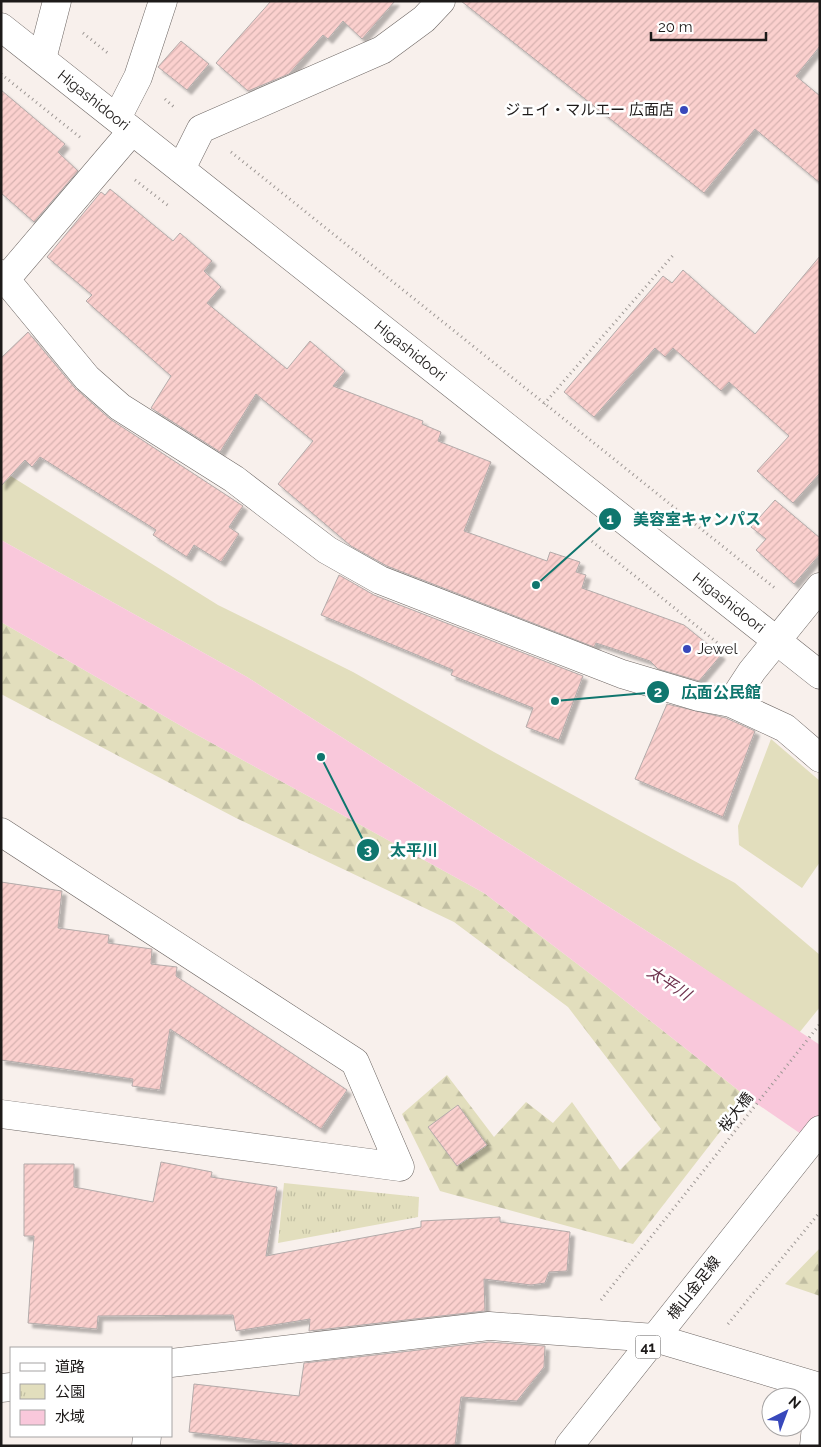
<svg xmlns="http://www.w3.org/2000/svg" width="821" height="1447" font-family="Raleway,'Noto Sans JP',sans-serif">
  <style>
    .grass { fill: #e2debd }
    .forest { fill: url(#forest-firs) }
    .park { fill: url(#park-tufts) }
    .water { fill: #f9c8db }
    .building { fill: url(#building-hatch); stroke: #b3abaa; filter: url(#shadow) }
    .lines { fill: none; stroke-linecap: round; stroke-linejoin: round }
    .street-casing { stroke: #6e6764; stroke-width: 29 }
    .secondary-casing { stroke: #6e6764; stroke-width: 29 }
    .primary-casing { stroke: #6e6764; stroke-width: 29 }
    .path { stroke: #9e9895; stroke-width: 3; stroke-dasharray: 1 4; stroke-linecap: butt }
    .street { stroke: #fff; stroke-width: 28 }
    .secondary { stroke: #fff; stroke-width: 28 }
    .primary { stroke: #fff; stroke-width: 28 }
    .poi-dot { fill: #3848bb; stroke: #fff; stroke-width: 2 }
    .labels { text-anchor: middle; dominant-baseline: central; stroke-width: 5; stroke-linejoin: round; paint-order: stroke }
    .shield { fill: #fff; stroke: #615f5e; stroke-width: 1 }
    .shield-label { font-size: 14px; font-weight: bold; fill: #1d1a19 }
    .street-label { font-size: 15px; fill: #1d1a19; stroke: #fff }
    .poi-label { font-size: 15px; fill: #1d1a19; stroke: #fff; text-anchor: end }
    .water-label { font-size: 16px; font-style: italic; fill: #6f334e; stroke: #fff }
    .leader { fill: none; stroke: #0f766e; stroke-width: 2 }
    .callout-dot { fill: #0f766e; stroke: #fff; stroke-width: 2 }
    .mark-label { font-size: 15px; text-anchor: middle; font-weight: bold; fill: #fff }
    .callout-label { font-size: 16px; text-anchor: middle; font-weight: bold; fill: #0f766e; stroke: #fff; stroke-width: 5; stroke-linejoin: round; paint-order: stroke }
  </style>
  <defs>
    <pattern id="forest-firs" width="22" height="20" patternUnits="userSpaceOnUse" patternTransform="scale(1.25)"><rect width="22" height="20" fill="#e2debd"/><path d="M5 1l3.5 6h-7zM16 11l3.5 6h-7z" fill="#c1bea2"/></pattern>
    <pattern id="park-tufts" width="24" height="20" patternUnits="userSpaceOnUse" patternTransform="scale(1.25)"><rect width="24" height="20" fill="#e2debd"/><path d="M3 7l-1-3M5 7V3M7 7l1-3M15 17l-1-3M17 17v-4M19 17l1-3" fill="none" stroke="#c1bea2"/></pattern>
    <pattern id="building-hatch" width="6" height="6" patternUnits="userSpaceOnUse" patternTransform="scale(1.25)"><rect width="6" height="6" fill="#fbd0ce"/><path d="M-1 1l2-2M0 6l6-6M5 7l2-2" fill="none" stroke="#d7b2b0"/></pattern>
    <filter id="shadow"><feDropShadow dx="4.5" dy="4.5" stdDeviation="1" flood-color="#0004"/></filter>
  </defs>
  <rect width="100%" height="100%" fill="#f8f0ec"/>
  <!-- grass -->
  <path class="grass" d="M1,470l217,135 135,67 141,80 241,131 85,72v52l-21,26 -124,-84 -428,-272 -246,-137z
    M771,739l49,42v81l-18,26 -63,-43 -1,-19z"/>
  <!-- forest -->
  <path class="forest" d="M1,622l189,109 294,162 121,92 142,112 -114,147 -193,-53 -38,-77 45,-39 47,62 32,-35 27,21 19,-21 48,68 41,-41 -93,-122 -114,-85 -218,-104 -235,-124z
    M820,1248v48l-35,-12z"/>
  <!-- park -->
  <path class="park" d="M284,1183l135,14 -1,20 -140,26z"/>
  <!-- water -->
  <path class="water" d="M1,540l246,137 428,272 145,96v102l-73,-50 -142,-112 -121,-92 -294,-162 -189,-109z"/>
  <!-- building -->
  <path class="building" d="M271,1h124l-33,38 -19,-18 -15,18 -5,-4 -34,39 -41,17 -32,-28z
    M461,1h359v45l-24,30 24,20v87l-65,-54 -51,64z
    M181,41l28,23 -22,26 -29,-23z
    M1,90l64,54 -7,8 20,19 -44,51 -33,-29z
    M110,189l63,52 7,-8 32,28 -8,10 17,16 -14,16 80,66 23,-28 35,30 -12,15 90,35 -1,3 19,8 -3,9 53,21 -27,69 83,30 3,-9 30,10 -4,10 10,3 -4,13 102,37 37,30 -22,26 -41,-12 -8,-8 -54,-18 -2,4 -207,-81 -36,-20 -73,-62 35,-43 -57,-47 -36,58 -69,-44 20,-32 -85,-75 6,-6 -45,-38 54,-65 4,3z
    M820,256v217l-27,30 -36,-32 32,-35 -60,-54 -8,9 -48,-43 -8,9 -10,-9 -61,69 -30,-25 99,-116 9,7 11,-13 72,64z
    M28,332l47,56 35,31 133,87 -14,21 10,7 -18,28 -27,-17 -7,12 -34,-22 3,-5 -116,-73 -8,10 -7,-7 -24,26v-128z
    M775,500l45,38v16l-26,30 -38,-34 10,-11 -15,-12z
    M339,575l35,20 209,81 -24,64 -33,-13 7,-19 -82,-33 2,-5 -132,-55z
    M667,704l59,14 29,13 -32,86 -88,-38z
    M1,882l61,9 -4,37 51,7 -1,8 44,6 -1,15 26,3 -1,9 171,114 -26,39 -151,-100 -10,61 -28,-4 1,-7 -132,-19z
    M458,1105l29,40 -30,21 -29,-39z
    M161,1162l51,10 -1,5 66,10 -11,69 155,-29v-6l79,-4v5l70,10 -3,39 -18,1 -4,11 -14,2 -47,-6 1,32 -176,20 1,-12 -74,12 -3,-16 -135,1 -1,13 -69,-6 6,-87h-10v-72h50v23l79,15z
    M489,1342l56,4 -1,21 -27,34 -56,-4 -6,49h-163v-2l-103,-12 5,-48 105,12 5,-33z"/>
  <g class="lines">
    <defs>
      <path id="street" d="M42,59l15,-58
        M117,118l21,-41 25,-76
        M181,169l20,-40 181,-79 42,-31 17,-18
        M1,274l86,104 33,29 114,72 93,71 53,30 242,94 77,23 32,6 21,-32 68,-84
        M6,279l126,-148
        M731,703l54,25 35,30
        M1,832l354,230 45,105 -399,-53
        M171,1363l318,-37 166,12 165,49
        M1,1388l10,-1
        M146,1446l1,-10
        M814,1446l6,-59"/>
      <g id="secondary">
        <path id="s1" d="M1,27l819,648"/>
      </g>
      <path id="primary" d="M569,1446l251,-316"/>
    </defs>
    <!-- street casing -->
    <use href="#street" class="street-casing"/>
    <!-- secondary casing -->
    <use href="#secondary" class="secondary-casing"/>
    <!-- primary casing -->
    <use href="#primary" class="primary-casing"/>
    <!-- path -->
    <path class="path" d="M83,33l26,21
      M1,74l80,64
      M165,99l10,9
      M231,152l545,437
      M135,180l35,27
      M544,404l131,-151
      M588,538l137,111
      M601,1300l219,-276
      M728,1324l92,-112"/>
    <!-- street -->
    <use href="#street" class="street"/>
    <!-- secondary -->
    <use href="#secondary" class="secondary"/>
    <!-- primary -->
    <use href="#primary" class="primary"/>
  </g>
  <!-- markers -->
  <g class="poi-dot">
    <circle cx="684" cy="110" r="5"/>
    <circle cx="687" cy="649" r="5"/>
  </g>
  <g class="labels">
    <!-- shield labels -->
    <rect class="shield" x="635.5" y="1335.5" width="25" height="23" rx="4"/>
    <g class="shield-label">
      <text x="648" y="1347">41</text>
    </g>
    <!-- street labels -->
    <g class="street-label">
      <text stroke="none"><textPath href="#s1" startOffset="118">Higashidoori</textPath></text>
      <text stroke="none"><textPath href="#s1" startOffset="522">Higashidoori</textPath></text>
      <text stroke="none"><textPath href="#s1" startOffset="928">Higashidoori</textPath></text>
      <text transform="translate(736 1112) rotate(-52)">桜大橋</text>
      <text transform="translate(694 1288) rotate(-52)">横山金足線</text>
    </g>
    <!-- poi labels -->
    <g class="poi-label">
      <text x="674" y="110">ジェイ・マルエー 広面店</text>
      <text x="697" y="649" text-anchor="start">Jewel</text>
    </g>
    <!-- water labels -->
    <g class="water-label">
      <text transform="translate(669 983) rotate(33)">太平川</text>
    </g>
  </g>
  <!-- callouts -->
  <path class="leader" d="M536 585L610 519M555 701L658 692M321 757L368 850"/>
  <g class="callout-dot">
    <circle cx="536" cy="585" r="5"/>
    <circle cx="555" cy="701" r="5"/>
    <circle cx="321" cy="757" r="5"/>
    <circle cx="610" cy="519" r="12"/>
    <circle cx="658" cy="692" r="12"/>
    <circle cx="368" cy="850" r="12"/>
  </g>
  <g class="mark-label">
    <text x="610" y="524">1</text>
    <text x="658" y="697">2</text>
    <text x="368" y="855">3</text>
  </g>
  <g class="callout-label">
    <text x="697" y="525">美容室キャンパス</text>
    <text x="721" y="698">広面公民館</text>
    <text x="414" y="856">太平川</text>
  </g>
  <!-- border -->
  <rect width="821" height="1447" fill="none" stroke="#1d1a19" stroke-width="5"/>
  <!-- legend -->
  <rect x="10" y="1347" width="162" height="90" fill="#ffffff" stroke="#a5a3a3"/>
  <rect x="20" y="1363" width="25" height="8" fill="#ffffff" stroke="#a5a3a3"/>
  <text x="55" y="1372" font-size="15" fill="#1d1a19">道路</text>
  <rect x="20" y="1384" width="25" height="15" fill="url(#park-tufts)" stroke="#a5a3a3"/>
  <text x="55" y="1397" font-size="15" fill="#1d1a19">公園</text>
  <rect x="20" y="1410" width="25" height="15" fill="#f9c8db" stroke="#a5a3a3"/>
  <text x="55" y="1422" font-size="15" fill="#1d1a19">水域</text>
  <!-- north arrow -->
  <g transform="translate(786 1412) rotate(42)"><circle r="24" fill="#ffffff" stroke="#a5a3a3"/>
  <path d="M0-4L9 19L0 12L-9 19Z" fill="#3848bb"/>
  <text y="-8" font-size="14" font-weight="bold" text-anchor="middle" fill="#1d1a19">N</text>
  </g>
  <!-- scale -->
  <path d="M651 32v8h115v-8" fill="none" stroke="#1d1a19" stroke-width="2.5"/>
  <text x="658" y="32" font-size="15" fill="#1d1a19" stroke="#ffffff" stroke-width="4" paint-order="stroke">20 m</text>
</svg>
